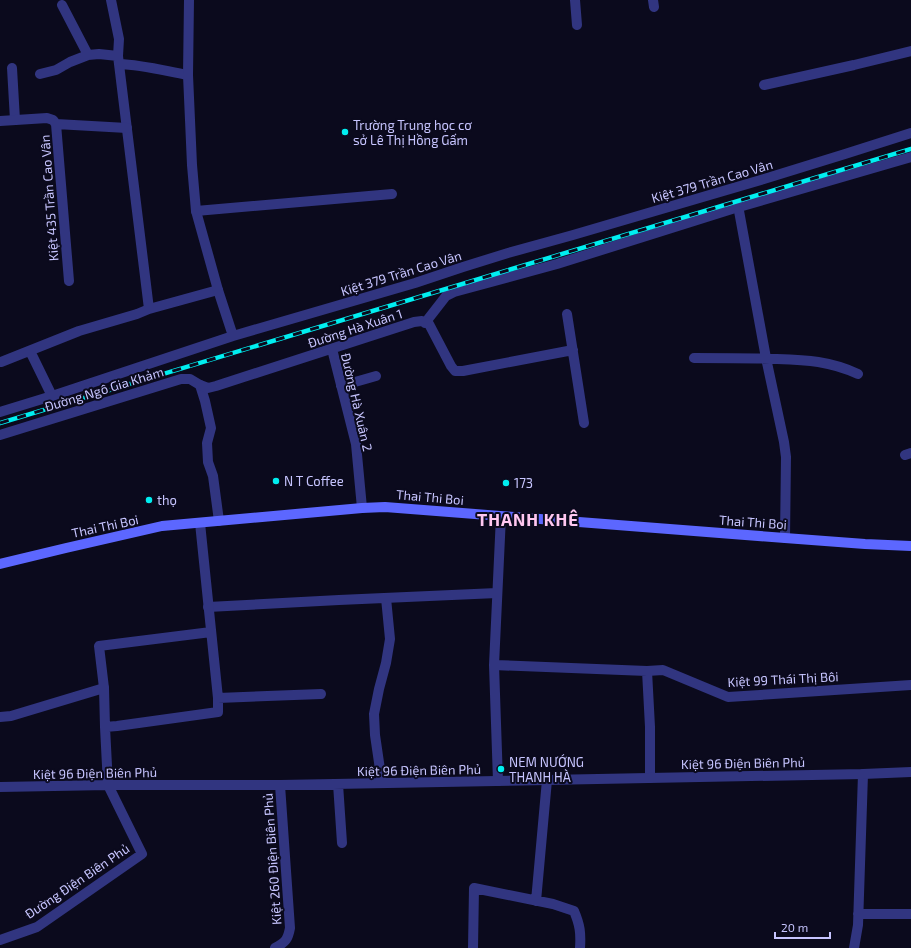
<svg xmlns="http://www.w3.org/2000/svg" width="911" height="948" font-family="'Exo 2',sans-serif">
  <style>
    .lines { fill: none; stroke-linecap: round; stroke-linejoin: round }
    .lane { stroke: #313580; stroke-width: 10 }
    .street { stroke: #313580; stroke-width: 10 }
    .secondary { stroke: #5c67ff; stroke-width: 10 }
    .rail-casing { stroke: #00eef0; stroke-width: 4.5 }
    .rail { stroke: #0b0a1d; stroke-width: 3; stroke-dasharray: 9; stroke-linecap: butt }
    .poi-dot { fill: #00eef0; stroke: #0b0a1d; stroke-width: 1.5 }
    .labels { text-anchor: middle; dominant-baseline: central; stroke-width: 4; stroke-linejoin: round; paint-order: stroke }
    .poi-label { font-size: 13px; fill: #c7c5ff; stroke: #0b0a1d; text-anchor: start }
    .street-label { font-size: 13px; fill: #c7c5ff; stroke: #0b0a1d }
    .district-label { font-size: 17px; font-weight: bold; letter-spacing: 1px; fill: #ffc7f0; stroke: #0b0a1d }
  </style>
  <rect width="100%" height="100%" fill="#0b0a1d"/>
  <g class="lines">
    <!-- lane -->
    <path class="lane" d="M575,0l2,25
      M653,0l1,7
      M62,5l26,50
      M119,64c25,1 46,7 69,11
      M12,68l3,52
      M40,74l16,-4 14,-8 18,-7 11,-1 19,2
      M764,85l90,-20 57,-14
      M196,211l196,-17
      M149,309l69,-19
      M425,323l21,-27 8,-4 103,-28 175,-55 179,-52
      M30,351l22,45
      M1,362l78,-31 58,-17 12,-5 -31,-253 1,-17 -8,-39
      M200,385l5,16 6,27 -4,15 1,19 5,14 6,45
      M208,607l131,-7 158,-7
      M494,665l153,6 16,-1 65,27 183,-12
      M647,671l3,56v51
      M0,717l11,-1 93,-28
      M498,781l-4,-116 7,-149
      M382,783l-7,-48 -1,-21 5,-25 7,-26 4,-24 -4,-41
      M536,901l11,-121
      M858,914h53
      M275,948c11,-6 13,-9 15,-20l-10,-143
      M473,948l1,-60 79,16 21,7c6,14 7,22 6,37
      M854,948l4,-23 5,-151"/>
    <!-- street -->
    <path class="street" d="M189,0l-1,75 4,90 4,46 22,79 15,46
      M0,121l47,-3 6,2 3,4 13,157
      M56,124l71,4
      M739,211l27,147 18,84 2,15 -1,81
      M567,314l17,109
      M332,349l24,95 6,64
      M694,358c27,0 55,0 83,1 30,1 53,2 81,15
      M341,386l35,-10
      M0,412l52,-16 181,-60 182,-53 48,-16 45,-14 65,-18 191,-56 81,-25 66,-21
      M0,435l181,-56h9l10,6 8,3 8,-2 198,-64 8,-1 7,3 22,42 4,5h8l110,-21
      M905,455l6,-2
      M200,523l18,175
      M105,727l-1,-39 -5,-42 112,-14
      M338,784l4,59
      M0,787l108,-2h172l583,-11 48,-2
      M0,940l37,-13 105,-73 -34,-69 -3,-58 12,-1 101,-14v-14l103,-4"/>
    <!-- secondary -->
    <path class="secondary" d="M0,564l66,-16 96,-22 200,-18 23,-1 400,31 80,6 46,2"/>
    <defs>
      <path id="rail" d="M0,423l911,-274"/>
    </defs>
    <!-- rail casing -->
    <use href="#rail" class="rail-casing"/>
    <!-- rail -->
    <use href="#rail" class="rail"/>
  </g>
  <!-- markers -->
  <g class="poi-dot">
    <circle cx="345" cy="132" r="4"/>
    <circle cx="276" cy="481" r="4"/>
    <circle cx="506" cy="483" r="4"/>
    <circle cx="149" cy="500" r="4"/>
    <circle cx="501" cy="769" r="4"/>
  </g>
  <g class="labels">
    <!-- poi labels -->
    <g class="poi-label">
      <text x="353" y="125">Trường Trung học cơ<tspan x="353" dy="15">sở Lê Thị Hồng Gấm</tspan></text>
      <text x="284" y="481">N T Coffee</text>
      <text x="514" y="483">173</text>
      <text x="157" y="500">thọ</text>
      <text x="509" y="762">NEM NƯỚNG<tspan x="509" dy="15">THANH HÀ</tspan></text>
    </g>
    <!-- street labels -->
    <g class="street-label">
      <text transform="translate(712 181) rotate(-16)">Kiệt 379 Trần Cao Vân</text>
      <text transform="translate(49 198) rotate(-94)">Kiệt 435 Trần Cao Vân</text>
      <text transform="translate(401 273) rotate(-17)">Kiệt 379 Trần Cao Vân</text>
      <text transform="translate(355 328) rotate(-18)">Đường Hà Xuân 1</text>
      <text transform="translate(104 389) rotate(-17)">Đường Ngô Gia Khảm</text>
      <text transform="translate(357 402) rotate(77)">Đường Hà Xuân 2</text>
      <text transform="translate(430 497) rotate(5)">Thai Thi Boi</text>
      <text transform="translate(753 522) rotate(4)">Thai Thi Boi</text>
      <text transform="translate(105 526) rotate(-12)">Thai Thi Boi</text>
      <text transform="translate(783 679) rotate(-3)">Kiệt 99 Thái Thị Bôi</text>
      <text transform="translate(743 763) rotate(-1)">Kiệt 96 Điện Biên Phủ</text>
      <text transform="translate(419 770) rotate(-1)">Kiệt 96 Điện Biên Phủ</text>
      <text transform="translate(95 773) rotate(-1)">Kiệt 96 Điện Biên Phủ</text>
      <text transform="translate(272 859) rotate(-94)">Kiệt 260 Điện Biên Phủ</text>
      <text transform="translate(77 881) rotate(-34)">Đường Điện Biên Phủ</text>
    </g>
    <!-- district labels -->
    <g class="district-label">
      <text x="528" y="519">THANH KHÊ</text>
    </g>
  </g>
  <!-- scale -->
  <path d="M775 932v6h55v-6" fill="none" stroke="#c7c5ff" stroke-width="2"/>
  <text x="781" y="932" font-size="12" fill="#c7c5ff" stroke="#0b0a1d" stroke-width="3" paint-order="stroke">20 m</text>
</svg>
